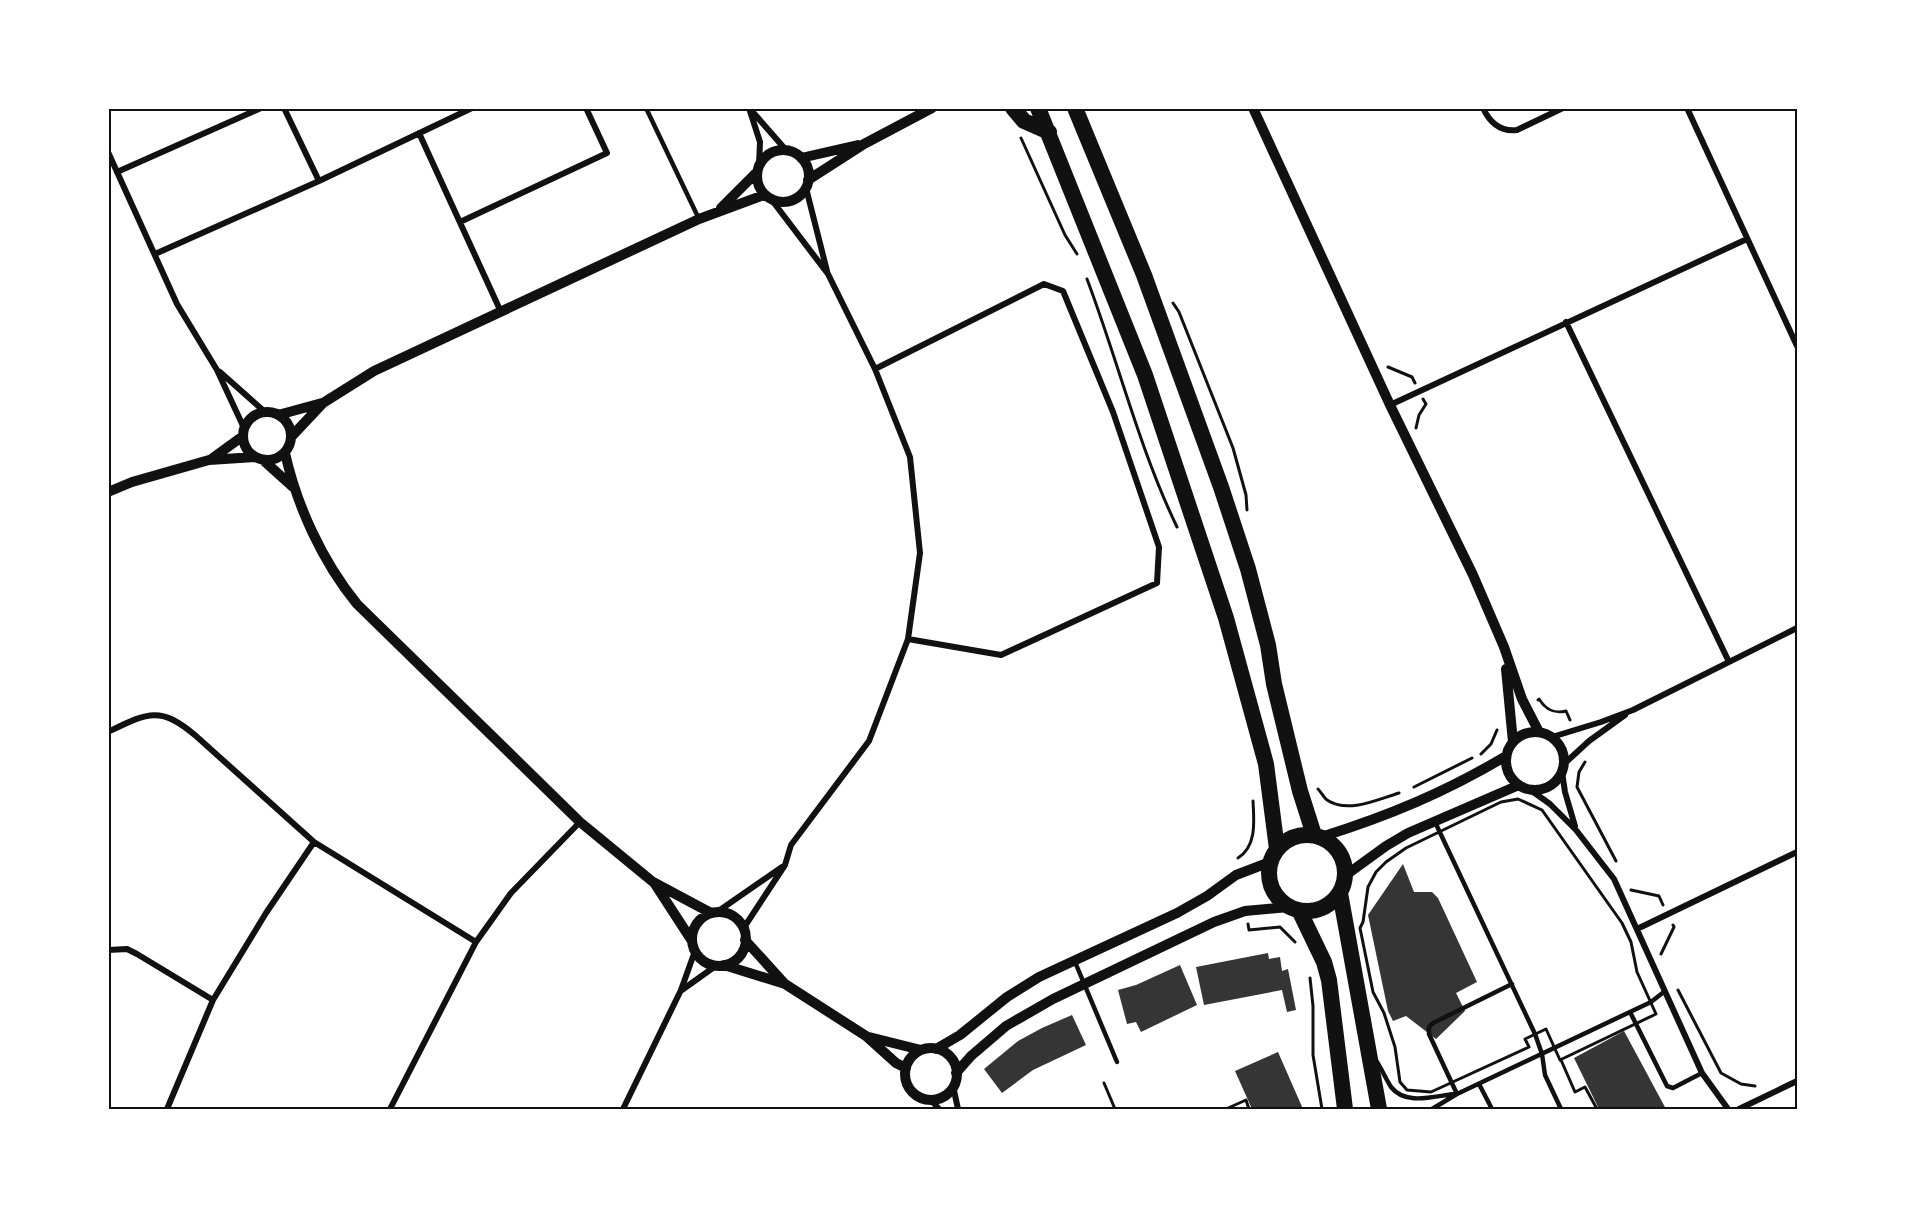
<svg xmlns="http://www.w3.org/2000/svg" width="1905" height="1217" font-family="'Open Sans',sans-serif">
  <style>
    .building { fill: #353535 }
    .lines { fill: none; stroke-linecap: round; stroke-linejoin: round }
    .path { stroke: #111; stroke-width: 3 }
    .service { stroke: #111; stroke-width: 4.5 }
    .minor { stroke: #111; stroke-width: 6 }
    .tertiary { stroke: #111; stroke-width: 10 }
    .trunk { stroke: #111; stroke-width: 16 }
    .neatline { fill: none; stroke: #111; stroke-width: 2 }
  </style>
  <rect width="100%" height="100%" fill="#fff"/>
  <!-- building -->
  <path class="building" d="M1403,864l11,28h18l6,6 39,84 -21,11 9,18 -29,28 -30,-23 -13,5 -5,-10 -20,-96z
    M1268,953l1,6 11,-2 2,14 6,-2 8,41 -9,2 -5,-22 -78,15 -8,-38z
    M1180,965l17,40 -56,27 -5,-10 -9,2 -9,-34 18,-5z
    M1072,1015l14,30 -53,25 -31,23 -18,-24 34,-28 24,-13z
    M1624,1031l42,78h-67l-25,-51z
    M1278,1052l25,57h-51l-17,-38z"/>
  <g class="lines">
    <!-- path -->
    <path class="path" d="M1021,138l44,97 12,19
      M1087,279c31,82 52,169 90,248
      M1173,303l6,9 54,136 13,47 1,15
      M1388,367l24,10 3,6
      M1416,428l3,-13 7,-11 -3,-5
      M1538,700l1,-1c7,11 15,15 27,12l4,9
      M1481,754l10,-10 6,-14
      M1585,762l-6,10 -2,15 39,74
      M1414,787l58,-29
      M1318,789c3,3 6,9 9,11 21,14 52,-1 72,-7
      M1518,799l24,11 80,113 9,19 6,30 19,42 -96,46 -14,-31 -21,10 4,8 -98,45 -24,-2 -7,-8 -5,-35 -11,-34 -11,-21 -13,-64 3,-6 5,-35 8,-15 10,-10 20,-14 95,-46z
      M1238,858c19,-12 16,-37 15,-57
      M1631,890l28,6 4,9
      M1248,924l1,6 31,-3 15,15
      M1661,954l13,-27 -1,-2
      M1310,978l3,28v49l9,54
      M1678,990l43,83 20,11 14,2
      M1561,1060l14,32 10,-5 12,22
      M1104,1083l11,26
      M1226,1109l20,-9 3,9"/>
    <!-- service -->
    <path class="service" d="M646,108l53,111
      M1435,822l100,212 7,20 3,21 16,34
      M1075,962l42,100
      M1630,1012l37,74 6,2 29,-15
      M1377,1062c5,8 9,17 14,25 15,19 43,9 63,7
      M1479,1084l13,25
      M1457,1094l-28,-60v-7l4,-4 79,-39
      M1432,1109l25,-15 194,-92 14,-11"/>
    <!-- minor -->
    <path class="minor" d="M284,108l35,73
      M749,108l11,34 -1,23
      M1483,108c7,15 18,24 34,22l46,-22
      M1687,108l110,238
      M751,110l35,40
      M419,133l82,179
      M108,152l69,152 40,66 27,58
      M117,172l144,-64
      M806,188l21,83
      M460,222l147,-69 -21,-45
      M155,254l164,-73 153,-73
      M1566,322l163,340
      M875,369l169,-85 19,7 50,121 46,135 -2,36 -156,72 -93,-16
      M220,372l45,40
      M1390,405l357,-166
      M108,732c39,-19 52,-27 88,4l118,106 162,100
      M1552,737l49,-15 32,-12 164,-82
      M1564,764l25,-23 36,-26
      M1562,772l3,20 10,34
      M1529,789l21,15 26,26 38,49 88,194 26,36
      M717,912l65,-45
      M743,929l42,-64 6,-20 78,-104 39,-102 12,-86 -10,-96 -35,-88 -47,-95 -57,-75
      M1637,929l160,-77
      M108,950l19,-1 10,5 76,46
      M682,990l35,-25
      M953,1086l5,23
      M930,1099l9,10
      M167,1109l46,-109 53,-87 48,-71
      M390,1109l86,-167 35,-49 69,-71
      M623,1109l58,-119 14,-39
      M1739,1109l58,-28"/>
    <!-- tertiary -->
    <path class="tertiary" d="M1253,108l137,297 83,170 31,72 18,52 17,33
      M757 176a26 26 0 1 1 52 0a26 26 0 1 1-52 0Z
      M801,158l57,-13
      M808,180l56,-36 68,-36
      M721,208l36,-36
      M243 436a24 24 0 1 1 48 0a24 24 0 1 1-48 0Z
      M278,415l44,-12
      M291,437l32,-34 51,-32 325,-152 65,-24
      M285,453c12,53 37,108 72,151l223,218 73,60 58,31
      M210,460l33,-24
      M263,460l30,27
      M108,492l24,-10 77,-22 46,-3
      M1506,669l7,73
      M1506 761a29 29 0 1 1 58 0a29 29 0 1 1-58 0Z
      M1321,837c67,-21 125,-45 185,-81
      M1346,875l40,-29 22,-13 111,-48
      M655,884l37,57
      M692 939a27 27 0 1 1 54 0a27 27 0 1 1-54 0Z
      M745,940l40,44 81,52 30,27 10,5
      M724,965l61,19
      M869,1037l52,13
      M905 1074a26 26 0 1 1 52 0a26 26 0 1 1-52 0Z
      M936,1049l24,-14 47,-38 32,-20 138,-64 30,-17 29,-21 34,-13
      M956,1073l15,-17 35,-30 47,-27 161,-77 31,-11 44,-4"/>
    <!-- trunk -->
    <path class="trunk" d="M1013,108l11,13 25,11
      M1038,108l107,267 81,243 40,146 11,85
      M1075,108l69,167 77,212 27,82 20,76 6,39 26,107 14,44
      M1269 873a38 38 0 1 1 76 0a38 38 0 1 1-76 0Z
      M1340,893l39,216
      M1299,910l25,52 5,18 16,129"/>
  </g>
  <!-- border -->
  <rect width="1905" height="1217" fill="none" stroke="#ffffff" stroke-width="219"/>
  <rect x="110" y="110" width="1686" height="998" class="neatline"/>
</svg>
